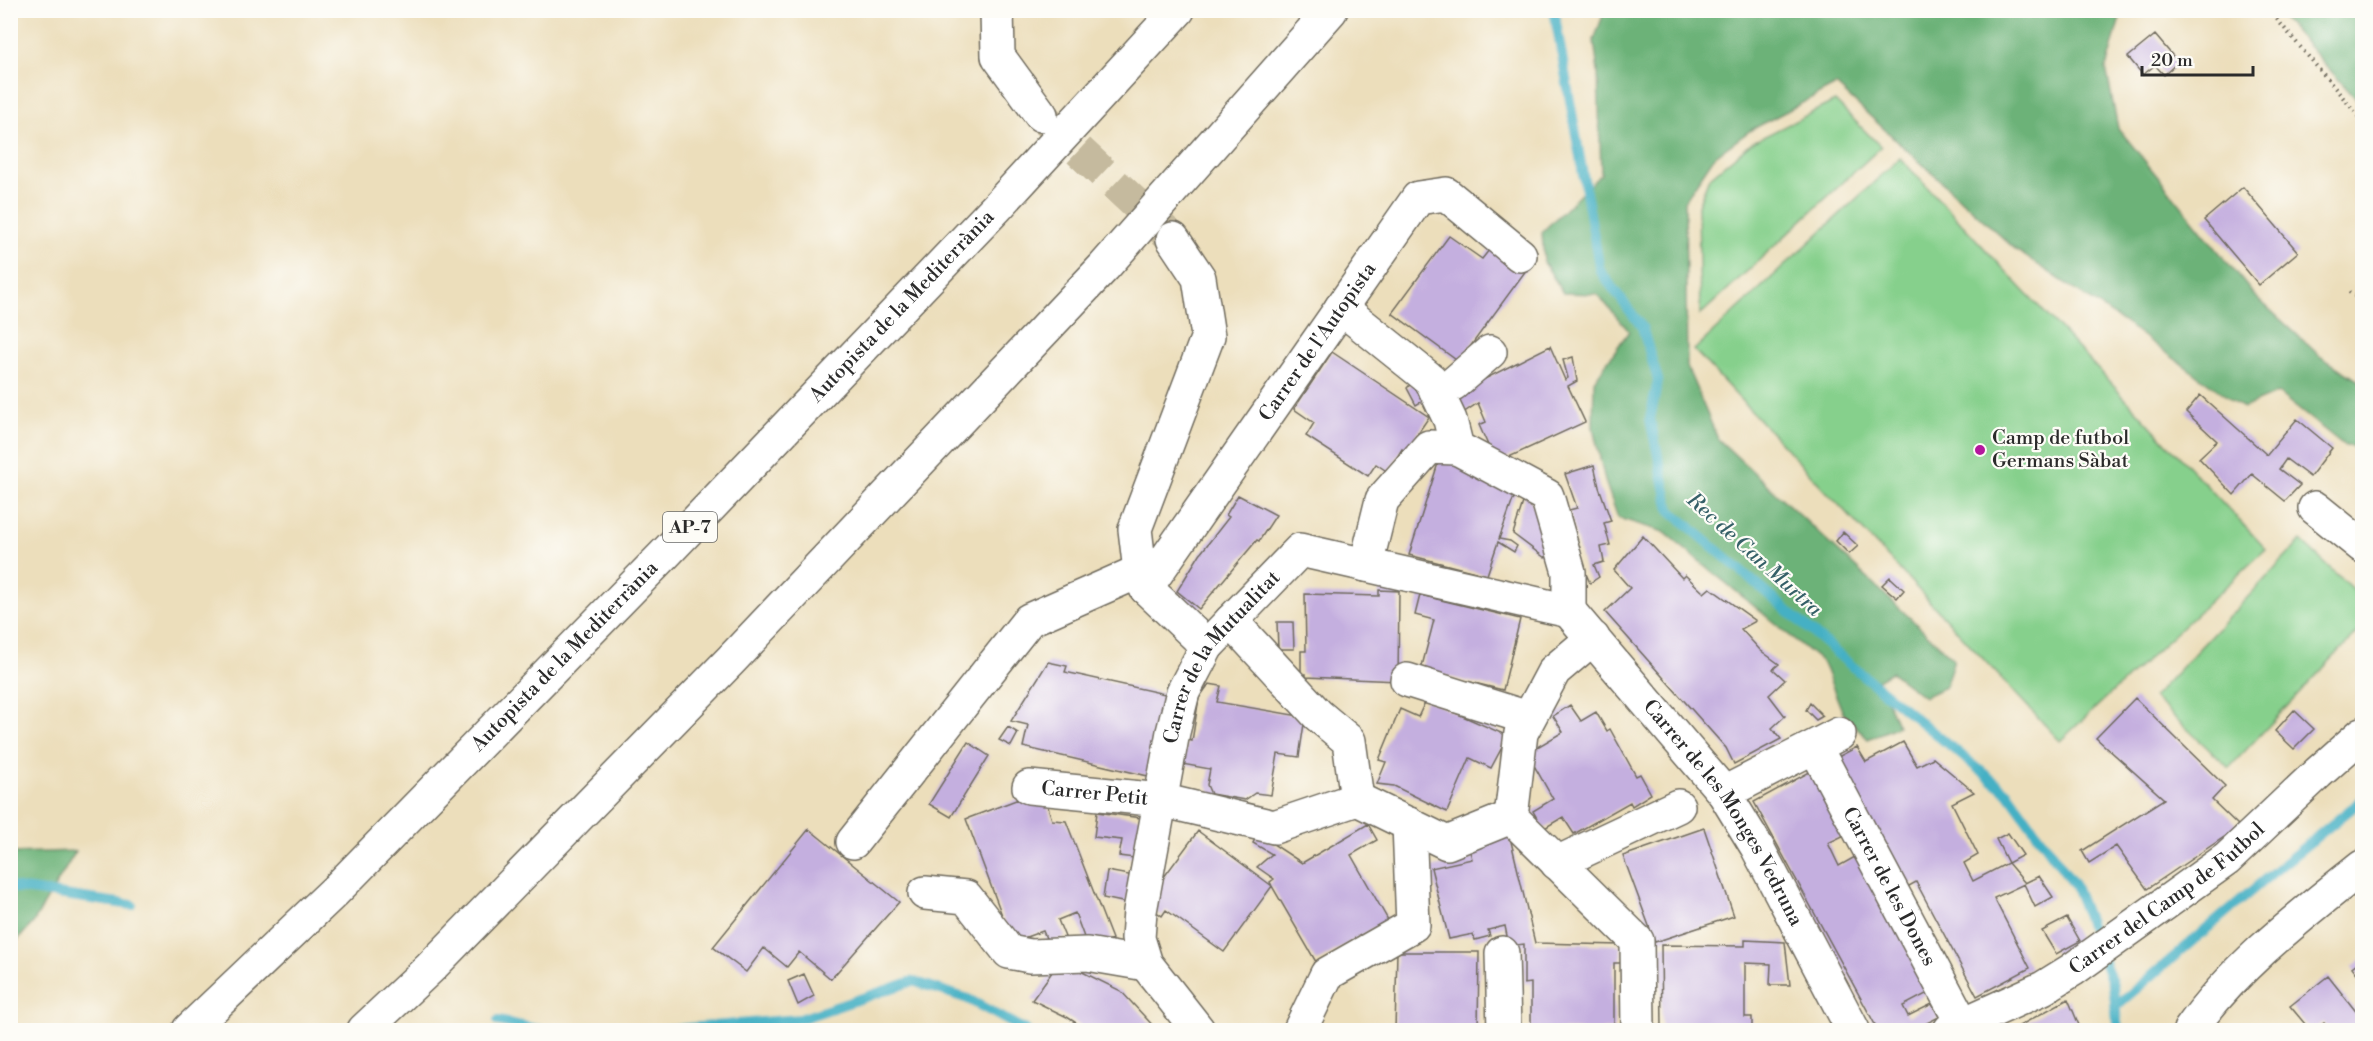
<svg xmlns="http://www.w3.org/2000/svg" width="2373" height="1041" font-family="'Libre Bodoni',serif">
  <style>
    .green { fill: #86d08c; stroke: #587e5c; stroke-width: 1.5 }
    .forest { fill: #6cb278; stroke: #4c6e52; stroke-width: 1.5 }
    .lines { fill: none; stroke-linecap: round; stroke-linejoin: round }
    .stream { stroke: #45b0c4; stroke-width: 10 }
    .building { fill: #c4afdf }
    .minor-tunnel { stroke: #c5ba9e; stroke-width: 33; stroke-dasharray: 33 16; stroke-linecap: butt }
    .minor-casing { stroke: #6f6a5d; stroke-width: 36 }
    .highway-casing { stroke: #6f6a5d; stroke-width: 36 }
    .path { stroke: #6f6a5d; stroke-width: 4; stroke-dasharray: 1.5 4.5; stroke-linecap: butt }
    .minor { stroke: #fff; stroke-width: 33 }
    .highway { stroke: #fff; stroke-width: 33 }
    .poi-dot { fill: #b5179e; stroke: #fdfcf7; stroke-width: 2 }
    .labels { text-anchor: middle; dominant-baseline: central; stroke-width: 4.5; stroke-linejoin: round; paint-order: stroke }
    .shield { fill: #fdfcf7; stroke: #6a6a68; stroke-width: 1.5 }
    .shield-label { font-size: 18px; font-weight: bold; fill: #2b2b2b }
    .street-label { font-size: 20px; fill: #2b2b2b; stroke: #fdfcf7 }
    .poi-label { font-size: 20px; fill: #2b2b2b; stroke: #fdfcf7; text-anchor: start }
    .water-label { font-size: 21px; font-style: italic; fill: #356068; stroke: #fdfcf7 }
  </style>
  <rect width="100%" height="100%" fill="#fdfcf7"/>
  <filter id="ink" filterUnits="userSpaceOnUse"><feTurbulence type="fractalNoise" baseFrequency=".0167" numOctaves="2"/><feDisplacementMap in="SourceGraphic" scale="12" xChannelSelector="R" yChannelSelector="G"/><feConvolveMatrix kernelMatrix="1 2 1 2 8 2 1 2 1" color-interpolation-filters="sRGB"/></filter>
  <filter id="wash" filterUnits="userSpaceOnUse"><feTurbulence type="fractalNoise" baseFrequency=".008" numOctaves="4" result="noise"/><feDisplacementMap in="SourceGraphic" scale="24" xChannelSelector="R" yChannelSelector="G"/><feGaussianBlur stdDeviation="1.35" result="paint"/><feColorMatrix in="noise" values="0 0 0 0 0 0 0 0 0 0 0 0 0 0 0 0 0 1.4 0 .05"/><feComposite in="paint" operator="in"/></filter>
  <g filter="url(#wash)">
    <rect width="100%" height="100%" fill="#ecdebb"/>
    <!-- green -->
    <path class="green" d="M1835,101l46,46 -181,168 -2,-110 11,-27 42,-35z
      M1900,158l366,391 -206,192 -366,-391z
      M2301,541l61,57v29l-133,141 -76,-71z"/>
    <!-- forest -->
    <path class="forest" d="M1605,10l517,1 -16,57 12,60 136,167 67,62 41,26v64l-17,-1 -67,-53 -35,15 -117,-84 -110,-74 -180,-165 -85,45 -37,27 -29,43 2,167 31,72 236,220 -9,28 -21,10 -33,-25 -14,8 21,46 -30,13 -25,-26 -20,-50 -159,-131 -46,-14 -13,-37 -12,-54 1,-46 35,-50 -32,-37 -34,-1 -19,-31 -2,-30 59,-58 -3,-102 -4,-32z
      M2276,11h86v94z
      M76,851l-43,72 -22,24v-94z"/>
    <g class="lines">
      <!-- stream -->
      <path class="stream" d="M1554,10l46,261 42,56 16,53 -8,39 20,91 183,157 155,126 67,93 38,99 5,45
        M10,887l122,18
        M2115,1007l161,-137 86,-70
        M498,1021l43,9
        M662,1030l138,-11 113,-38 55,18 57,31"/>
    </g>
    <g id="blocks">
      <!-- building -->
      <path class="building" d="M2155,35l23,27 -14,13 -9,-10 -12,10 -15,-18z
        M2243,187l55,65 -39,33 -55,-65z
        M1449,236l33,23 11,-14 34,24 -68,93 -67,-49z
        M1550,346l15,34 3,-2 -5,-18 10,-3 4,24 -9,5 17,36 -89,41 -17,-38 7,-3 -8,-19 -18,12 -11,-18z
        M1332,352l97,65 -24,35 -3,-3 -14,23 -12,-8 -8,12 -62,-40 8,-13 -20,-14z
        M1418,376l13,20 -15,9 -9,-17z
        M2200,395l67,60 30,-36 35,29 -22,29 -24,-18 -7,10 21,16 -15,16 -33,-27 -18,21 -35,-37 18,-17 -31,-29z
        M1440,457l78,29 -19,53 11,2 7,5 -3,6 -16,-10 -11,33 -78,-20z
        M1594,465l5,22 12,34 -7,2 6,22 -9,2 3,15 -10,3 5,12 -9,6 -6,-14 -15,-59 8,-2 -12,-34z
        M1526,493l30,50 -11,15 -32,-24z
        M1238,495l38,20 -17,26 -2,-1 -58,69 -22,-18 23,-37 29,-37 -3,-2z
        M1843,532l15,14 -9,8 -13,-13z
        M1643,536l39,42 3,-3 19,18 6,-5 46,33 -15,8 19,21 19,14 -6,5 12,11 -16,15 16,21 -13,12 9,11 -47,25 -8,-16 -121,-136 25,-24 -16,-18z
        M1890,577l14,13 -7,8 -15,-13z
        M1379,590l20,1 -1,90 -92,-4v-3h-5v-23h5l-1,-57 74,2z
        M1420,595l100,24 -17,71 -82,-20 13,-50 -19,-5z
        M1277,622h16l1,27h-16z
        M1048,662l19,4 -2,6 100,22 -17,82 -125,-29 5,-22 -17,-4z
        M1209,684l12,2 -4,16 88,15 -6,40 -21,-3 -7,41 -16,-2 -10,7 -34,-6 -4,-9 3,-16 -28,-5 6,-24 4,1 7,-43z
        M2135,698l90,88 -13,14 26,25 -8,8 -83,56 -31,-43 -27,17 -7,-12 82,-52 -68,-61z
        M1426,700l82,36 -17,32 -21,-10 -23,54 -53,-26 -17,-2 9,-22 -7,-2 21,-51 18,8z
        M1810,703l13,13 -7,4 -10,-10z
        M1570,705l11,16 15,-9 11,19 3,-2 26,47 4,-2 11,20 -19,12 -2,-4 -56,32 -11,-17 -20,12 -10,-18 20,-12 -26,-46 36,-21 -10,-16z
        M2294,710l20,19 -20,20 -19,-18z
        M1008,727l10,6 -7,13 -12,-6z
        M968,742l21,14 -38,61 -22,-13z
        M1903,742l14,24 16,-8 41,34 -22,11 26,52 -14,8 9,18 35,-18 -12,-24 12,-6 15,22 -15,8 17,20 14,-7 14,21 -18,10 -11,-23 -30,14 36,70 -53,28 -61,-114 -14,8 -70,-130 25,-13 9,15z
        M1817,768l34,64 -23,11 11,23 23,-13 66,140 -25,13 5,10 24,-12 7,13 -26,13h-35l-124,-228z
        M1016,800l31,4 5,16 14,1 46,118 -24,9 -13,-35 -17,7 7,17 -17,6 -5,-12 -31,11 -46,-123z
        M1097,812l44,6 -7,40 -15,-2 3,-16 -28,-3z
        M1368,824l9,16 -26,15 37,65 -72,42 -44,-76 -48,66 -58,-42 -4,6 -8,-6 4,-25 40,-54 74,55 -2,-4 4,-3 -17,-12 15,-13 -19,-11 5,-9 44,29z
        M1704,828l30,88 -79,26 -32,-86z
        M809,829l90,73 -68,77 -32,-27 -12,15 -23,-19 -18,24 -33,-25z
        M1509,833l26,110 86,2v18h-7v67h-83v-47l-7,1v-40l-15,2 -4,-20 -17,4 2,6 -15,4 -2,-6 -24,5 -18,-71 41,-9 -4,-16z
        M1107,871l22,4 -2,28 -24,-5z
        M2067,918l13,23 -24,13 -14,-23z
        M1745,940l40,2 5,43h-20l1,-21 -26,-1v54h7v13h-90l-1,-85 84,1z
        M1397,952h82l-1,78h-83z
        M2362,959v21l-10,-13z
        M1060,961l61,30 36,39h-70l-20,-13 -35,-17z
        M804,974l10,22 -16,9 -10,-24z
        M2328,976l34,43v11h-32l-6,-7 -10,7h-4l-20,-24z
        M2068,999l13,31h-59l-3,-4z"/>
    </g>
  </g>
  <g filter="url(#ink)">
    <use href="#blocks" fill-opacity="0" stroke="#6f6a5d" stroke-width="1.5"/>
    <g class="lines">
      <!-- minor-tunnel -->
      <path class="minor-tunnel" d="M1043,117l127,119"/>
      <defs>
        <g id="minor">
          <path d="M997,10l1,46 43,59"/>
          <path d="M1173,239l26,39 9,58 -73,193 5,42 6,17 61,58"/>
          <path d="M1341,308l90,72 19,40 7,28 90,48 22,76v39"/>
          <path d="M1436,391l17,-7 37,-32"/>
          <path d="M2315,508l47,38"/>
          <path d="M1366,565l16,-65 47,-53 28,1"/>
          <path id="s1" d="M1146,588l272,-390 28,-4 74,61"/>
          <path id="s2" d="M1569,611l155,182 33,54 96,183"/>
          <path d="M1231,621l87,94 31,26 8,58"/>
          <path d="M1593,638l-39,33 -33,62 -10,84 126,124 1,89"/>
          <path d="M1407,680l121,38"/>
          <path id="s3" d="M1815,747l148,278"/>
          <path id="s4" d="M1029,787l132,13 113,27 83,-28 90,44 64,-26"/>
          <path d="M1724,793l115,-59"/>
          <path d="M853,842l176,-222 111,-49"/>
          <path d="M1557,863l121,-57"/>
          <path d="M925,893l41,4 43,55 21,4 57,-2 59,10"/>
          <path d="M1502,953l2,77"/>
          <path id="s5" d="M1198,1030l-52,-66 -8,-26 2,-27 33,-179 10,-40 24,-46 93,-96 269,61"/>
          <path d="M1300,1030l27,-56 86,-49 -4,-101"/>
          <path id="s6" d="M1950,1030l93,-42 29,-18 155,-111 91,-86 44,-39"/>
          <path d="M2190,1030c46,-65 111,-114 172,-163"/>
        </g>
        <g id="highway">
          <path id="s7" d="M189,1030l146,-139 328,-335 334,-349 181,-197"/>
          <path d="M364,1030l66,-62 301,-308 373,-393 227,-257"/>
        </g>
      </defs>
      <!-- minor casing -->
      <use href="#minor" class="minor-casing"/>
      <!-- highway casing -->
      <use href="#highway" class="highway-casing"/>
      <!-- path -->
      <path class="path" d="M2269,10l93,110
        M2349,292l13,9"/>
      <!-- minor -->
      <use href="#minor" class="minor"/>
      <!-- highway -->
      <use href="#highway" class="highway"/>
    </g>
  </g>
  <!-- markers -->
  <circle class="poi-dot" cx="1980" cy="450" r="6"/>
  <g class="labels">
    <!-- shield labels -->
    <rect class="shield" x="663" y="512" width="54" height="30" rx="4.5"/>
    <g class="shield-label">
      <text x="690" y="527">AP-7</text>
    </g>
    <!-- street labels -->
    <g class="street-label">
      <text stroke="none"><textPath href="#s7" startOffset="1016">Autopista de la Mediterrània</textPath></text>
      <text stroke="none"><textPath href="#s1" startOffset="300">Carrer de l'Autopista</textPath></text>
      <text stroke="none"><textPath href="#s7" startOffset="530">Autopista de la Mediterrània</textPath></text>
      <text stroke="none"><textPath href="#s5" startOffset="411">Carrer de la Mutualitat</textPath></text>
      <text stroke="none"><textPath href="#s4" startOffset="66">Carrer Petit</textPath></text>
      <text stroke="none"><textPath href="#s2" startOffset="255">Carrer de les Monges Vedruna</textPath></text>
      <text stroke="none"><textPath href="#s3" startOffset="158">Carrer de les Dones</textPath></text>
      <text stroke="none"><textPath href="#s6" startOffset="255">Carrer del Camp de Futbol</textPath></text>
    </g>
    <!-- poi labels -->
    <g class="poi-label">
      <text x="1992" y="438">Camp de futbol<tspan x="1992" dy="23">Germans Sàbat</tspan></text>
    </g>
    <!-- water labels -->
    <g class="water-label">
      <text transform="translate(1754 555) rotate(42)">Rec de Can Murtra</text>
    </g>
  </g>
  <!-- margin -->
  <rect width="2373" height="1041" fill="none" stroke="#fdfcf7" stroke-width="36"/>
  <!-- scale -->
  <path d="M2142 66v9h111v-9" fill="none" stroke="#2b2b2b" stroke-width="3"/>
  <text x="2151" y="66" font-size="18" fill="#2b2b2b" stroke="#fdfcf7" stroke-width="4.5" paint-order="stroke">20 m</text>
</svg>
